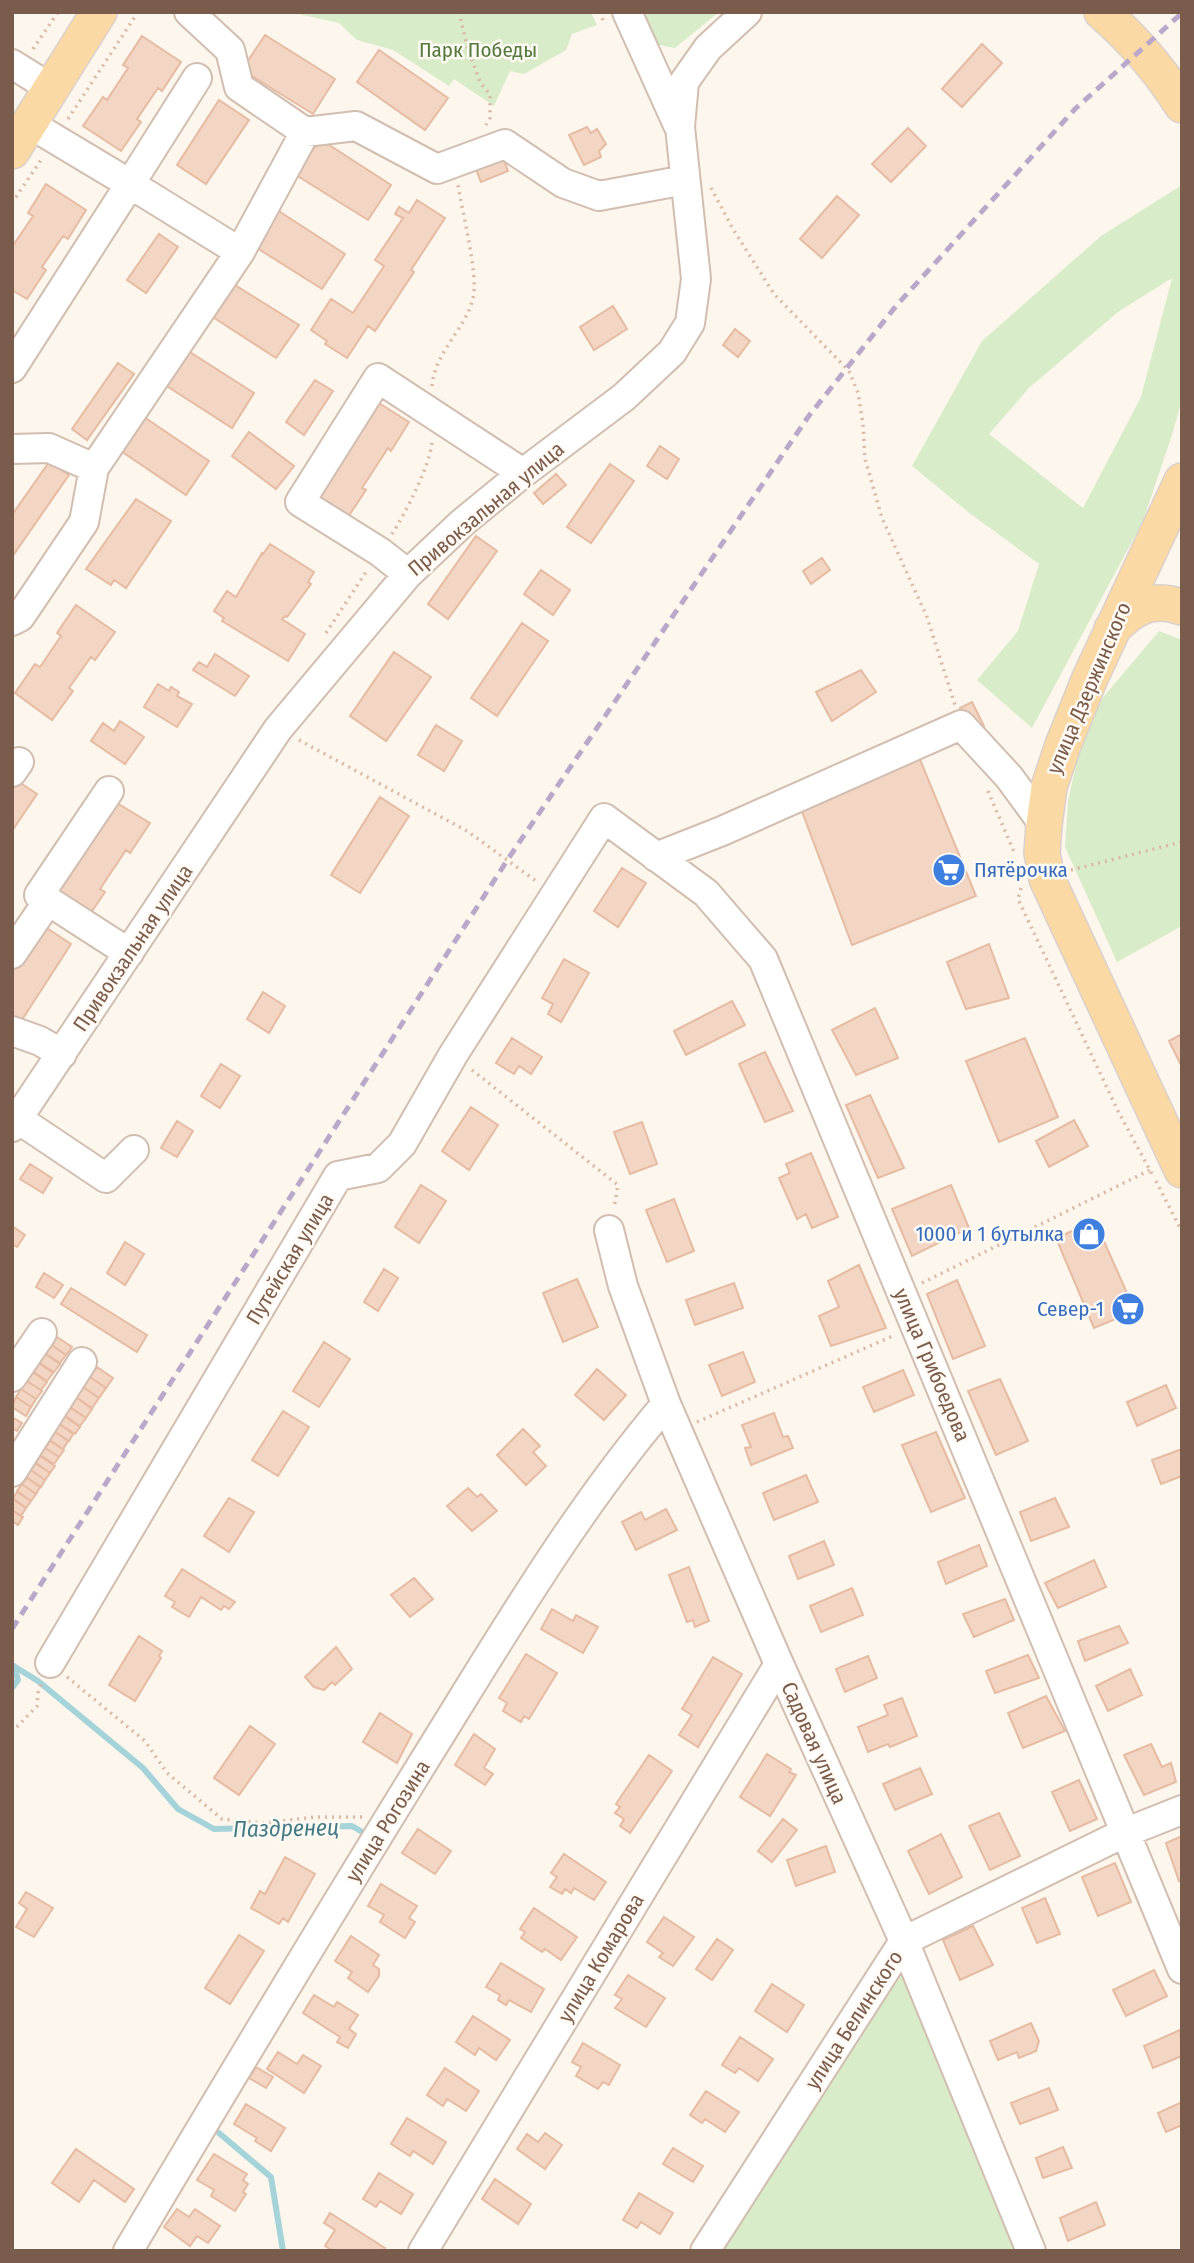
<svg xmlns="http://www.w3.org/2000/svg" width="1194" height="2263" font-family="'Fira Sans Condensed',sans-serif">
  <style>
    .green { fill: #d8ecc9; fill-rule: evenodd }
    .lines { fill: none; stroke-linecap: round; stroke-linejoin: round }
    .stream { stroke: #a5d3da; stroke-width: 6 }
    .building { fill: #f3d5c3; stroke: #e6bba3; stroke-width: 2 }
    .minor-casing { stroke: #d1beb0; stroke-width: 32 }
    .major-casing { stroke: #dad1cd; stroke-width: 38 }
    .path { stroke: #d9b8a5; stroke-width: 3.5; stroke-dasharray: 2 5; stroke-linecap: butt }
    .minor { stroke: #fff; stroke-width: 28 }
    .major { stroke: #fbd9a5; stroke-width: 35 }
    .rail { stroke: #b9a8c9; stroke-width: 5; stroke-dasharray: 10 7; stroke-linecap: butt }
    .labels { text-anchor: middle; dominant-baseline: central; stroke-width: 5; stroke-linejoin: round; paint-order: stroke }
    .park-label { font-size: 21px; fill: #537a41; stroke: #fffaf3 }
    .street-label { font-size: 21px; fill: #7a5c4d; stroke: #fffaf3 }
    .shop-label { font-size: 21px; fill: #366cbe; stroke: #fffaf3; text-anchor: end }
    .water-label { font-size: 23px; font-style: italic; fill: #437c86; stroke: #fffaf3 }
  </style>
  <rect width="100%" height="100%" fill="#fdf6ec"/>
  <!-- green -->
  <path class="green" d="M591,12l6,13 -25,9 -6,16 -42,24 -14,-3 -16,35 -40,-27 -5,7 -56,-36 -36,-10 -18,-17 -45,-10z
    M636,12h83l-44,36 -21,-4z
    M1182,185v214l-10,36 -29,86 -111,207 -55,-48 41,-49 21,-67 -71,-52 -56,-46 70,-125 119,-105zM1172,278l-31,119 -58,111 -94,-74 40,-46 89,-76z
    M1159,631l23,9v286l-65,36 -52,-115 3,-46 12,-54 20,-46z
    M903,1956l115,295h-302z"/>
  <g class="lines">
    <!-- stream -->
    <path class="stream" d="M12,1665l26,16 105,87 35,41 36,20 138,-3 19,11
      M12,1688l6,-8 -4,-14
      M219,2133l52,44 12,74"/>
  </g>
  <!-- building -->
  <path class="building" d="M265,35l70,44 -22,35 -71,-44z
    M142,36l39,26 -19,29 -4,-3 -21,31 4,3 -20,29 -38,-25 20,-29 4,3 21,-32 -5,-3z
    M982,44l20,19 -40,44 -20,-18z
    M379,50l69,48 -23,32 -68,-48z
    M219,100l30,20 -43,64 -29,-19z
    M587,127l4,6 6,-4 9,15 -7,7 2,6 -17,8 -15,-30z
    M908,128l18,18 -35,36 -19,-18z
    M320,139l71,46 -23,35 -72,-45z
    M501,153l7,18 -27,11 -7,-18z
    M46,184l40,26 -18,29 -5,-3 -21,31 4,3 -19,29 -15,-9v-43l21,-31 -5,-3z
    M837,196l22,19 -37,43 -22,-19z
    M417,200l28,18 -34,52 3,2 -39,59 -7,-5 -21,32 -22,-14 2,-3 -16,-11 20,-31 22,14 31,-47 -9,-6 28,-42 -8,-4 4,-7 10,6z
    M274,208l71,46 -23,35 -73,-46z
    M159,234l19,13 -32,46 -19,-13z
    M227,280l72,45 -23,33 -71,-46z
    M613,306l14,23 -33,21 -14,-23z
    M735,329l15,12 -12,16 -15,-12z
    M182,347l72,46 -22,35 -73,-47z
    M118,363l16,11 -47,66 -15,-11z
    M315,380l18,11 -29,44 -18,-13z
    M366,395l43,27 -18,29 -3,-3 -26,40 4,2 -18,27 -44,-26z
    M141,415l68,46 -23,34 -68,-46z
    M249,432l45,34 -18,23 -44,-33z
    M660,446l19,13 -12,20 -20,-13z
    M49,462l20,13 -57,82v-42z
    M610,464l24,17 -43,62 -24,-16z
    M556,474l10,11 -23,19 -9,-11z
    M136,499l35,22 -45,67 -12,-8 -3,5 -25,-16z
    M476,536l21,15 -49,68 -20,-15z
    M270,544l44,28 -6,10 3,2 -24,33 -2,-1 -3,3 23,15 -17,27 -66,-40 2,-3 -10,-7 13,-20 9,6 26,-44 1,1z
    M822,558l8,12 -19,14 -8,-13z
    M541,570l29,20 -17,25 -29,-21z
    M76,605l39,27 -20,28 -4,-3 -22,31 4,3 -21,29 -37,-27 20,-29 5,3 21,-31 -4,-3z
    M522,623l26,18 -51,75 -26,-18z
    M394,652l37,25 -45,64 -36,-25z
    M215,654l34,22 -14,20 -42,-26 6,-8 8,5z
    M861,670l15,22 -44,29 -16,-29z
    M158,684l11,7 2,-4 8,5 -2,4 15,8 -15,23 -33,-20z
    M972,702l12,24 -12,6 -12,-24z
    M120,721l24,16 -19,27 -34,-23 12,-18 11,8z
    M436,725l26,16 -18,30 -26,-16z
    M919,757l57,139 -124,49 -52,-139z
    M13,778l24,16 -25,37v-52z
    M107,797l43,26 -20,30 -4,-3 -26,39 5,3 -19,28 -43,-28z
    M380,797l29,19 -49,77 -29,-18z
    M622,868l24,15 -28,44 -24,-16z
    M36,921l35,23 -53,82 -6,-4v-64z
    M989,944l20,54 -43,11 -19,-47z
    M564,959l25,14 -28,49 -13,-8 5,-10 -11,-6z
    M263,992l22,14 -16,27 -22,-14z
    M732,1001l13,24 -59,30 -12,-24z
    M875,1008l23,50 -42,17 -24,-45z
    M1182,1034v33l-13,-26z
    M512,1038l30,19 -11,17 -12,-8 -5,8 -18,-11z
    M1025,1038l33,79 -59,25 -33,-81z
    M765,1052l28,59 -28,11 -26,-58z
    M221,1064l19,12 -20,32 -19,-12z
    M870,1095l34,73 -26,10 -32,-73z
    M471,1107l27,18 -29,45 -27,-19z
    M1074,1120l14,26 -39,21 -13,-26z
    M177,1121l16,10 -16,26 -16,-9z
    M642,1122l15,42 -27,10 -16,-42z
    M811,1153l27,64 -26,11 -6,-14 -9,5 -18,-41 11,-5 -4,-9z
    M30,1164l22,14 -9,15 -23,-14z
    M421,1185l25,16 -27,42 -24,-16z
    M951,1185l18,43 -57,28 -20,-47z
    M674,1199l20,52 -27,11 -21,-52z
    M1095,1221l40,90 -41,17 -38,-90z
    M12,1226l13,9 -8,12 -5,-3z
    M125,1242l19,12 -19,31 -18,-12z
    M859,1265l27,63 -55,18 -12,-30 20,-9 -11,-26z
    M384,1269l14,9 -20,33 -14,-9z
    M44,1273l19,12 -9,13 -18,-11z
    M577,1279l21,48 -35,15 -20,-49z
    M957,1280l28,66 -32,13 -26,-65z
    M734,1283l9,25 -48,17 -9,-25z
    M71,1288l76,47 -10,17 -76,-48z
    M54,1335l18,12 -6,8 -17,-12z
    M324,1342l26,17 -31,48 -26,-16z
    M49,1343l17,12 -6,8 -17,-11z
    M743,1352l12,30 -33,14 -13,-31z
    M44,1353l16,11 -6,8 -16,-10z
    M37,1362l16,11 -6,8 -16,-11z
    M97,1367l16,11 -7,10 -16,-11z
    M597,1369l29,26 -22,25 -29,-25z
    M903,1370l11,25 -40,17 -11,-25z
    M31,1371l16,11 -6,8 -16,-10z
    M90,1377l16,11 -7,10 -16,-11z
    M1000,1379l28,62 -32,14 -28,-64z
    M27,1381l15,10 -6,8 -15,-10z
    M1166,1385l10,23 -39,18 -10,-24z
    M83,1387l16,11 -7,10 -16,-11z
    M21,1389l15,10 -5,8 -15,-10z
    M16,1397l15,10 -5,9 -14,-9z
    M76,1397l16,12 -6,9 -16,-11z
    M69,1407l17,11 -6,8 -16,-11z
    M283,1411l26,16 -31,49 -26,-16z
    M774,1413l9,24 5,-1 5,12 -42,17 -6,-17 6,-1 -9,-22z
    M64,1416l16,11 -5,7 -17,-11z
    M12,1417l10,6 -5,8 -5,-3z
    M58,1423l15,11 -4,7 -15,-10z
    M523,1429l17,17 -7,6 13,14 -20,19 -29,-30z
    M55,1432l13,9 -5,8 -13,-9z
    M936,1432l29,66 -34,14 -29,-67z
    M50,1441l14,9 -5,7 -14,-9z
    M45,1448l14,9 -5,7 -14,-9z
    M1182,1449v27l-21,8 -9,-24z
    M40,1456l15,10 -5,7 -15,-10z
    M36,1463l14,10 -5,7 -14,-10z
    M31,1470l14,10 -4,7 -15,-10z
    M806,1475l12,27 -44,18 -11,-27z
    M27,1478l13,9 -4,7 -14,-10z
    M22,1484l14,10 -5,7 -14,-10z
    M468,1488l9,9 4,-3 16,17 -25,20 -25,-25z
    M17,1492l14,9 -5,7 -13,-10z
    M229,1498l25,14 -25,40 -25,-16z
    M1055,1498l14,29 -38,14 -11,-29z
    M13,1499l13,9 -5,8 -9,-6z
    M666,1509l11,21 -41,20 -14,-28 19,-10 4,8z
    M12,1510l11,7 -5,8 -6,-4z
    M824,1541l10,24 -36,14 -9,-23z
    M979,1545l8,21 -41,18 -8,-22z
    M1094,1560l12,27 -48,21 -13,-25z
    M689,1567l20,54 -14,6 -2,-7 -6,2 -18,-47z
    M182,1569l53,33 -6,7 -5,-3 -3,4 -20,-13 -12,20 -17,-10 3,-5 -10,-6z
    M414,1578l19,21 -23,18 -19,-22z
    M852,1588l11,27 -42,17 -11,-26z
    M1005,1599l9,21 -40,17 -11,-23z
    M552,1609l21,12 3,-6 22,12 -15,26 -42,-24z
    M1119,1626l9,17 -43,18 -7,-20z
    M139,1636l23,15 -3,5 2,2 -26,43 -26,-16z
    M336,1647l16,22 -17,16 -3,-3 -8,8 -10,-3 -9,-10z
    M526,1654l31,19 -28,46 -5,-3 -3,6 -18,-11 4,-8 -8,-5z
    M1028,1655l11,23 -44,15 -9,-22z
    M868,1656l9,22 -32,14 -9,-23z
    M713,1657l29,17 -44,73 -19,-12 13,-20 -10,-6z
    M1130,1669l12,26 -34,16 -12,-25z
    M1046,1696l19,35 -42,17 -15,-35z
    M902,1698l15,38 -27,11 -2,-3 -20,8 -10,-25 30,-12 -4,-10z
    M380,1713l32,21 -15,29 -34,-21z
    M250,1726l25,18 -36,51 -25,-17z
    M474,1734l21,15 -11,19 9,6 -8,11 -30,-20z
    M1151,1744l11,23 9,-4 5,19 -32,13 -20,-40z
    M767,1754l24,15 -2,3 7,3 -26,41 -30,-19z
    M649,1755l23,16 -42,62 -10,-7 4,-7 -9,-6 5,-6 -4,-3z
    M920,1768l12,26 -37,16 -12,-26z
    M1079,1780l18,39 -27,12 -18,-39z
    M999,1813l21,43 -30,14 -21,-44z
    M783,1819l14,11 -25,32 -14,-11z
    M418,1829l33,22 -16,23 -33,-21z
    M941,1834l21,43 -33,17 -21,-43z
    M941,1834l21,43 -33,17 -21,-43z
    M1182,1836v44l-3,1 -13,-38z
    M826,1846l9,26 -39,14 -9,-26z
    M564,1854l42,28 -12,18 -20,-12 -3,5 -6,-4 -3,5 -12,-7 7,-10 -6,-4z
    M285,1857l30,17 -27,48 -5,-4 -4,6 -28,-16 9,-17 5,3z
    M1115,1863l16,39 -33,14 -16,-39z
    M381,1884l36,22 -8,12 6,4 -10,16 -25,-16 4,-7 -16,-9z
    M26,1892l27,16 -19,29 -18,-10 11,-18 -8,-6z
    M1045,1898l15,36 -23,9 -15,-35z
    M534,1908l43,29 -16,23 -16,-11 -3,3 -21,-14 4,-6 -5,-3z
    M664,1917l30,20 -21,29 -14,-9 4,-4 -16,-11z
    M973,1926l20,39 -33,15 -17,-40z
    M239,1935l25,16 -34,53 -25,-16z
    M351,1936l28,19 -6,10 6,4v7l-11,16 -20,-14 4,-6 -17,-11z
    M717,1939l16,11 -21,30 -16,-11z
    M501,1963l43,26 -13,23 -22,-12 -3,5 -8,-5 2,-5 -14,-8z
    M1154,1970l13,26 -41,20 -13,-26z
    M628,1975l37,23 -19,29 -31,-19 7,-9 -7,-4z
    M772,1984l32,21 -17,27 -32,-21z
    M314,1995l20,12 3,-5 21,13 -9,14 7,5 -8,14 -11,-6 3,-5 -37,-24z
    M473,2016l37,24 -14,20 -17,-12 -4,7 -19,-13z
    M1031,2023l8,18 -3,10 -17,7 -2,-6 -19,8 -8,-19z
    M1180,2030l2,26 -29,12 -9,-22z
    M740,2037l33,22 -15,22 -19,-13 -4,5 -13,-8z
    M583,2043l37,22 -11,20 -6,-3 -5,7 -22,-13 5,-9 -9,-5z
    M278,2052l19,12 6,-9 18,11 -17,27 -37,-24z
    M256,2067l17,10 -7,11 -17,-10z
    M445,2068l34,23 -13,20 -19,-12 -4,7 -16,-11z
    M1049,2088l9,22 -38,14 -9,-21z
    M706,2091l33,21 -14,20 -20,-13 -3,4 -12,-8z
    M1182,2102v23l-16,7 -8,-19z
    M246,2104l39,24 -14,23 -16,-10 2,-3 -23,-14z
    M407,2118l39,24 -13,22 -20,-13 -3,5 -19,-12z
    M545,2133l17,12 -17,24 -28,-20 10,-15 11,8z
    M1063,2147l9,21 -29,10 -7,-20z
    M673,2148l30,18 -10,16 -30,-18z
    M76,2149l58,40 -9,13 -31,-22 -15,22 -27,-19z
    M214,2154l33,20 -4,6 5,4 -5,8 3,2 -11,17 -24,-15 3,-6 -17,-10z
    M379,2173l34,21 -12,20 -21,-13 -4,6 -13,-8z
    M495,2179l36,25 -13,20 -36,-25z
    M639,2193l34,20 -13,21 -19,-12 -4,6 -14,-8z
    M1096,2202l9,23 -37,16 -8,-23z
    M177,2209l12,8 6,-8 25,17 -12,17 -11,-7 -7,10 -26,-19z
    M330,2213l55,35 -2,3h-50l-8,-5 10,-16 -11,-7z"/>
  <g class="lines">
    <defs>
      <path id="minor" d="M627,12l51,113
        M12,64l40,25
        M30,124l100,60 67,-106
        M305,132l51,-6 81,43 68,-25 58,39 36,13 86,-16
        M12,368l118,-184 110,68 65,-120 -66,-45 -9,-37 -41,-38
        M12,449l37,-1 45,20 146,-216
        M408,574l-28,-22 -80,-50 78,-124 145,95
        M12,621l8,-4 64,-95 10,-54
        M12,772l7,-10
        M109,791l-70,104 90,58
        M656,857l66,-26 239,-106 48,52 35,48
        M12,954l36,-53
        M12,1031l28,10 22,13
        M18,1119l88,59 28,-28
        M12,1127l266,-398 130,-155 54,-51 61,-50 101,-76 48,-45 18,-29 6,-44 -16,-152 4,-45 24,-34 39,-36
        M609,1230l14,56 43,118 113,260 125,277 127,310
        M12,1377l30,-44
        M12,1472l70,-110
        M50,1663l288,-487 40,-8 24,-24 51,-89 151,-237 102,75 57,66 419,1010
        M128,2251c99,-167 199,-333 301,-498 74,-119 146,-242 237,-349
        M423,2251l356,-587
        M705,2251l199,-310 220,-108 58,-23"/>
      <path id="major" d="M1102,12c31,27 58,58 80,93
        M12,151l87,-139
        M1182,481l-92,197 -27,67 -14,42 -5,38 -2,28 5,26 135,291
        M1112,629c21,-21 39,-33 70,-22"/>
    </defs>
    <!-- minor casing -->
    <use href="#minor" class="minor-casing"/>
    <!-- major casing -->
    <use href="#major" class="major-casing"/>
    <!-- path -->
    <path class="path" d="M459,12l9,38 12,32 10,13v23l-4,7
      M599,12l5,10
      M33,49l25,-37
      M68,119l70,-107
      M711,188l22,41 41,65 75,77 9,22 5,31 2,35 17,59 45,99 28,88
      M12,203l31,-46
      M432,386c3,-35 34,-57 41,-88 6,-21 -11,-87 -15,-113
      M392,534c13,-20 38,-68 40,-92
      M326,633l42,-64
      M299,740l168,91 69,50
      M988,791l26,61
      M1071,870l111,-28
      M1021,888l-3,11 100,212 34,63
      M472,1070l146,115 -4,23
      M1156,1181l26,51
      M922,1283l228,-113
      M697,1422l198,-87
      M67,1677l78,64 22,32 55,46 41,4 53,-6h47
      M12,1732l25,-26 1,-13 4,-11"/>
    <!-- minor -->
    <use href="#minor" class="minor"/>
    <!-- major -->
    <use href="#major" class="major"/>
    <!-- rail -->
    <path class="rail" d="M12,1629l496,-770 300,-442 88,-111 179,-197 107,-96"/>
  </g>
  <!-- icons -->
  <defs>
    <symbol id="supermarket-disc" viewBox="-11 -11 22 22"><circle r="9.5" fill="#3f7fe0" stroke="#fffaf3"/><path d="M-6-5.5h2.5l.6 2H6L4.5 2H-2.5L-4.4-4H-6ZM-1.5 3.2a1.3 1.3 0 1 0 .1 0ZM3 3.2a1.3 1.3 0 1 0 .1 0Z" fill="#fff"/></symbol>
    <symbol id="shop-disc" viewBox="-11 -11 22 22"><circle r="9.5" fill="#3f7fe0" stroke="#fffaf3"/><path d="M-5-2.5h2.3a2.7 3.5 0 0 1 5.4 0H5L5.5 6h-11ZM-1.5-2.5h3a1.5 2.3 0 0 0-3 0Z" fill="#fff"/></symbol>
  </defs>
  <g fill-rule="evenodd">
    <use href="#supermarket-disc" x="930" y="851" width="38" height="38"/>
    <use href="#shop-disc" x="1070" y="1215" width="38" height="38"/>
    <use href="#supermarket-disc" x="1109" y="1290" width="38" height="38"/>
  </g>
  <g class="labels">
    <!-- park labels -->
    <g class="park-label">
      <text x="478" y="50">Парк Победы</text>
    </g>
    <!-- street labels -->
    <g class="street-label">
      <text transform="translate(486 509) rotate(-40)">Привокзальная улица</text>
      <text transform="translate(1089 688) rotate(-67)">улица Дзержинского</text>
      <text transform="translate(133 948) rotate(-56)">Привокзальная улица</text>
      <text transform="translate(290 1259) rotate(-59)">Путейская улица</text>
      <text transform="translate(932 1365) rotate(67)">улица Грибоедова</text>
      <text transform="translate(814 1743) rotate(66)">Садовая улица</text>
      <text transform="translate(388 1821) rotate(-58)">улица Рогозина</text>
      <text transform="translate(601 1958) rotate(-59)">улица Комарова</text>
      <text transform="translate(854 2020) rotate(-57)">улица Белинского</text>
    </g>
    <!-- shop labels -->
    <g class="shop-label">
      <text x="974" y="870" text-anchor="start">Пятёрочка</text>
      <text x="1064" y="1234">1000 и 1 бутылка</text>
      <text x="1104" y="1309">Север-1</text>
    </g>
    <!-- water labels -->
    <g class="water-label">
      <text transform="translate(286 1828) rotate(-1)">Паздренец</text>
    </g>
  </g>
  <!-- border -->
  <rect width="1194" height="2263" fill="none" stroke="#7a5c4d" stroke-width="28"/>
</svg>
